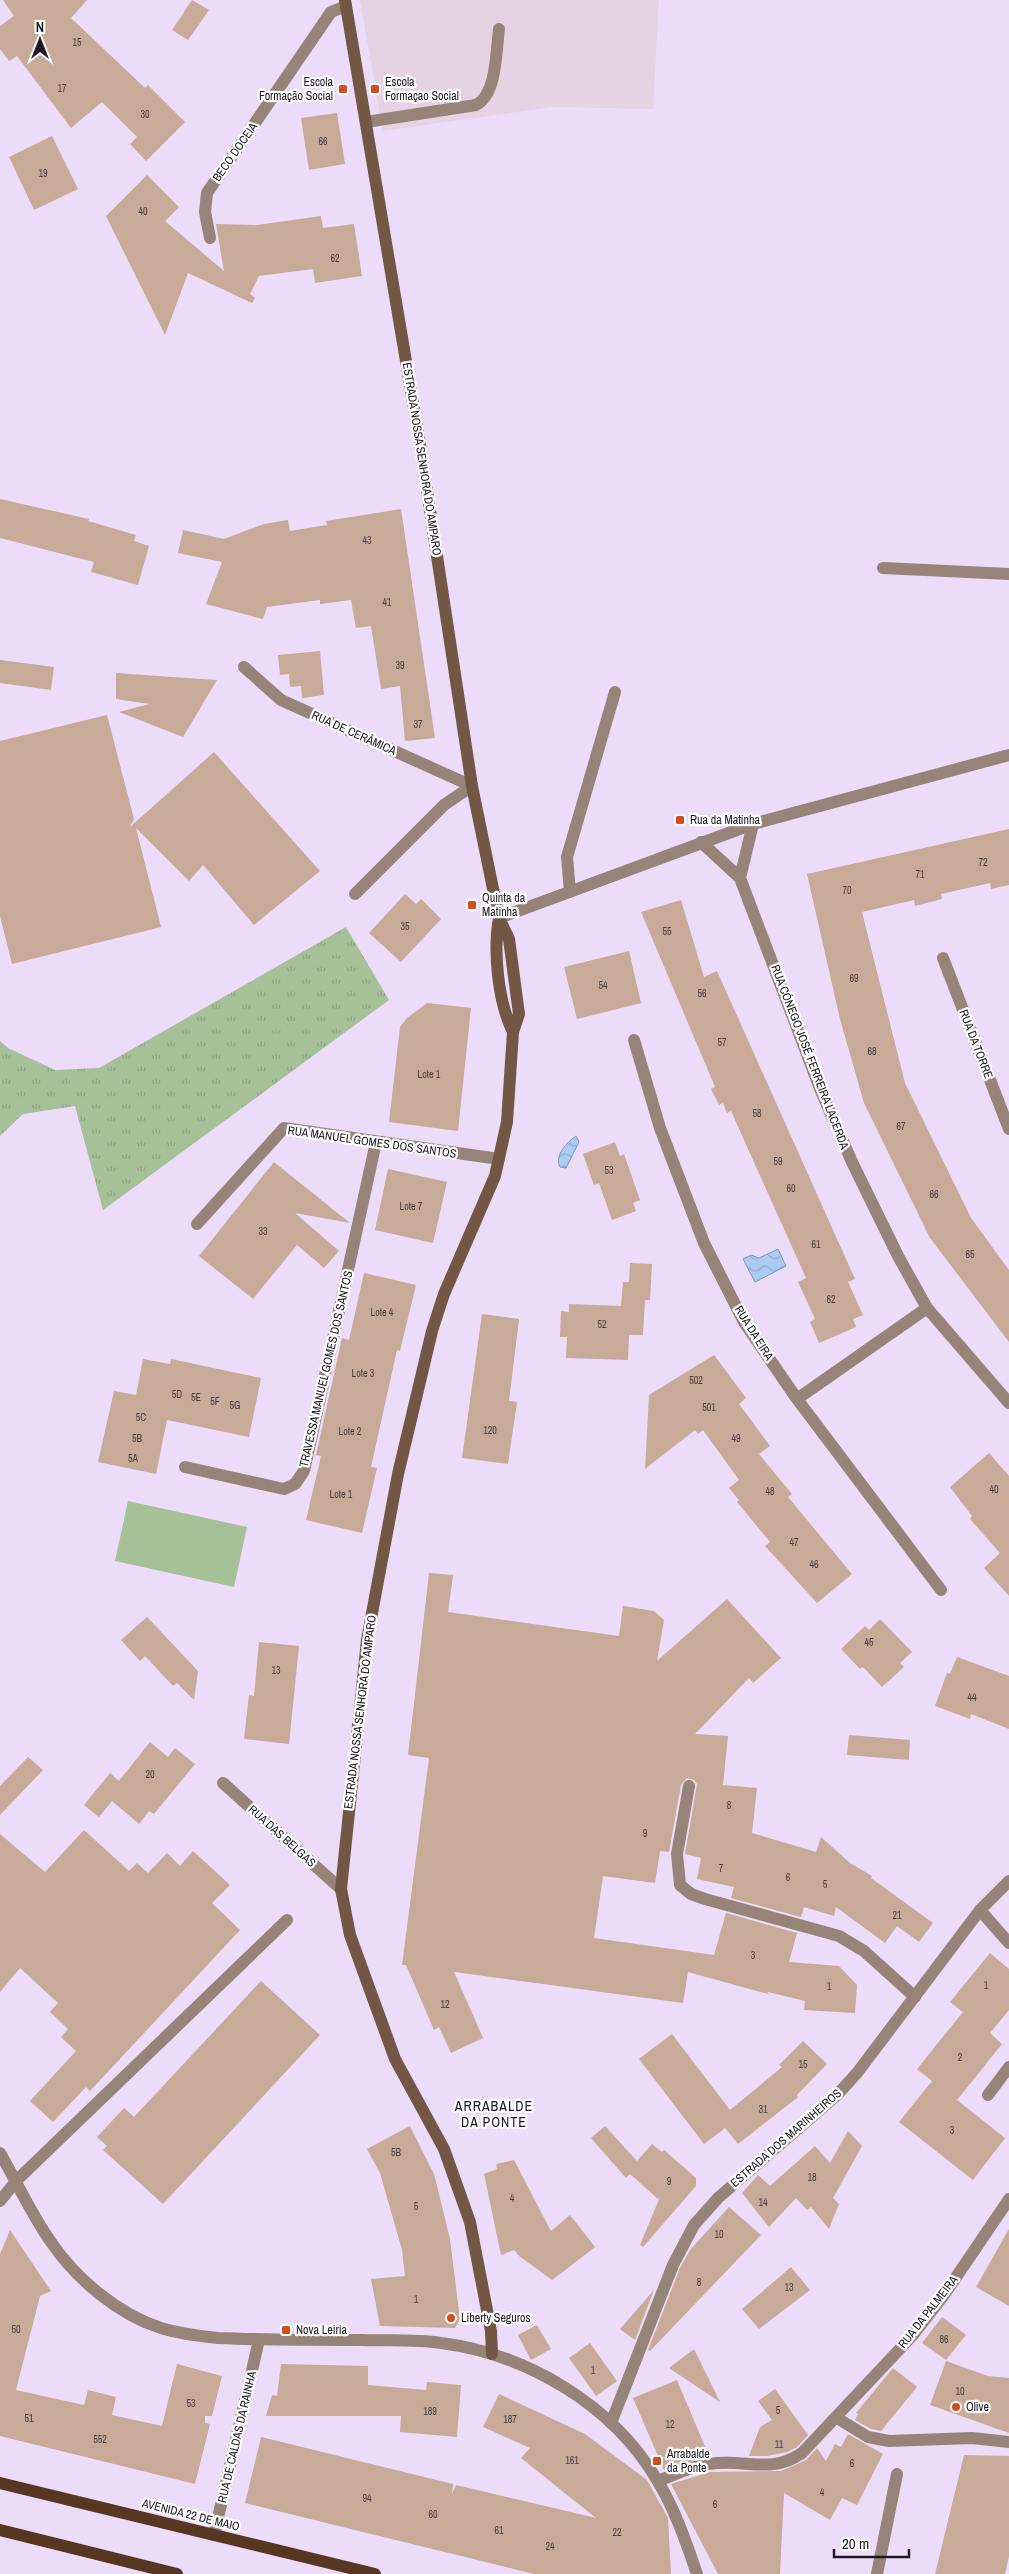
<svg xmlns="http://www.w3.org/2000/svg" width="1009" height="2574" font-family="'Archivo Narrow',sans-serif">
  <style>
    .education { fill: #e5d3e3 }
    .grass { fill: url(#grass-tufts) }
    .pitch { fill: #a6c098 }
    .water { fill: url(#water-waves); stroke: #8095b4 }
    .building { fill: #c7aa98 }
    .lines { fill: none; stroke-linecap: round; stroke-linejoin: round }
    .service { stroke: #978478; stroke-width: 12 }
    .minor { stroke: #978478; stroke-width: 12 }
    .tertiary { stroke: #978478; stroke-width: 12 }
    .secondary { stroke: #725745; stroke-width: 12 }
    .primary { stroke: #573722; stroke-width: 12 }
    .poi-dot { fill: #d34c19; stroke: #fff; stroke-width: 2 }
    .labels { text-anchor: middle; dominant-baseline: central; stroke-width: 4.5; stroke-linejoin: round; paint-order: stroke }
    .number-label { font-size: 10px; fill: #483c3f }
    .poi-label { font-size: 12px; fill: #1d1721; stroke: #fff; text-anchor: start }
    .street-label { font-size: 12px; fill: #1d1721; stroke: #fff }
    .neighbourhood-label { font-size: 14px; letter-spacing: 1px; fill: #1d1721; stroke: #fff }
  </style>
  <defs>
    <pattern id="grass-tufts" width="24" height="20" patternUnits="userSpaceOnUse" patternTransform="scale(1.25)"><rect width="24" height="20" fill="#a6c098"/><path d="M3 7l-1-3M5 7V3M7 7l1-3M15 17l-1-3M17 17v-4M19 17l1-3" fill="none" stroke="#8ea483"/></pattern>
    <pattern id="water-waves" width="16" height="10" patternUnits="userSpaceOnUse" patternTransform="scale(1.25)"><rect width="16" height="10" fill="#abcbf3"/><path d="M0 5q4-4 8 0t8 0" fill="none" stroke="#93aed0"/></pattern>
  </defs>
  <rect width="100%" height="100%" fill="#ecdcf9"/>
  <!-- education -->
  <path class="education" d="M360,0h299l-6,109 -100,-2 -170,24z"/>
  <!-- grass -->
  <path class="grass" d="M346,927l43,73 -286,210 -28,-104 -52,8 -23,22v-95l8,7 47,22 44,-2z"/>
  <!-- pitch -->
  <path class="pitch" d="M128,1501l119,26 -13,60 -119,-26z"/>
  <!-- water -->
  <path class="water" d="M576,1136l3,6 -13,26 -6,-1c-6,-11 7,-25 16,-31z
    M778,1249l8,17 -31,16 -12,-23 8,-4 8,3z"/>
  <!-- building -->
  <path class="building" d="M3,0h84l-16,18 74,70 3,-3 37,37 -39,39 -16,-17 7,-7 -35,-35 -31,26 -54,-72 -8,5 -9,-12v-23l14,-10z
    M192,0l17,10 -21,30 -16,-10z
    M337,113l8,51 -36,6 -8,-52z
    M52,136l26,53 -44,21 -25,-53z
    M147,175l32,32 -14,14 59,50 -8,-47 41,1 64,-9 2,12 31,-4 8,52 -47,7 -2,-14 -54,7 -9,18 5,4 -3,5 -64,-30 -23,62 -59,-119z
    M0,499l89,20 -1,2 48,14 -2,6 15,5 -11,39 -47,-13 3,-10 -94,-24z
    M401,509l34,229 -30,3 -5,-55 -19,3 -10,-63 -15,2 -5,-28 -31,4v-4l-53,7 -4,12 -57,-15 16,-42 -44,-9 5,-23 41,9 40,-15 24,-4 2,11 37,-6 -1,-4z
    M320,651l4,44 -22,3 -1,-12 -11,1 -1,-13 -9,1 -2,-20z
    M0,660l54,7 -3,23 -51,-7z
    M116,673l85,6 16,1 -34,57 -64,-25 31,-8 -34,-5z
    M107,715l27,104 -4,8 84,-75 106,119 -66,54 -51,-60 -14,16 -53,-53 25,99 -149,37 -12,-48v-175z
    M1009,829v56l-18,4 -1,-6 -49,11 1,5 -27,7 -1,-6 -52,12 43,171 66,135 38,52v72l-79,-104 -66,-135 -24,-84 -33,-145z
    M405,894l11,10 5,-5 20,20 -40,43 -32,-29z
    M681,900l23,77 13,-6 138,308 -7,3 15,33 -10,4 3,8 -37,16 -9,-21 5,-3 -17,-37 8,-4 -75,-167 -4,2 -4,-10 -4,2 -8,-16 4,-2 -74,-175z
    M629,951l12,52 -64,16 -13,-52z
    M427,1003l44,5 -13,123 -69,-9 11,-95 7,-9z
    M615,1142l5,14 4,-2 16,46 -7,3 3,8 -24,9 -13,-37 -5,2 -11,-31z
    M274,1162l76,61 -55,-10 44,38 -15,17 -27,-23 -44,54 -54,-43z
    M388,1169l59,13 -14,61 -58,-13z
    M630,1263l22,1 -2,36h-5l-2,35h-14l-1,25 -62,-2 1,-21h-7l1,-26 8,1v-8l52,2 2,-24h6z
    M364,1273l52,12 -16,66 -3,-1 -26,117 6,1 -15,65 -56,-13 15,-64 -5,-1 26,-117 7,2z
    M482,1314l37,5 -10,82 8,1 -9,62 -46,-6z
    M714,1355l32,43 -7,6 31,42 -11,8 33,40 -4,3 64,77 -35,29 -52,-57 5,-4 -33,-40 2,-2 -10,-12 10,-8 -36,-50 -5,4 -3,-4 -50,39 4,-74z
    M143,1359l27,5 1,-5 90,19 -12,59 -82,-17 -11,54 -58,-12 16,-71 22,4z
    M989,1453l20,23v120l-25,-28 16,-15 -30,-34 2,-3 -22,-29z
    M429,1573l24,2 -5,37 171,24 4,-30 31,5 10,9 -7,41 70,-62 54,59 -28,25 -4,-5 -54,56 33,2 -5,49 34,3 -5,45 64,19 5,-15 29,26 22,13 -1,2 62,45 -14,19 -22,-16 -12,17 -49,-36 -2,9 -30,-9 -3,10 -70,-19 3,-11 -37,-8 4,-21 -16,-4 12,-70 -3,-4 -7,-2 -6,7 -12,67 -9,-1 -5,32 -52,-7 -9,62 120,17 12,-42 71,20 -8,29 50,4 18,19 -2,28 -51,-3 1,-9 -37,-9v2l-80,-22 -5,31 -229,-31 29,66 -32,15 -12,-26 -5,3 -28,-65h-4l27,-207 -21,-3z
    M147,1617l51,54 -4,29 -17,-17 -4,3 -28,-30 -5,5 -19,-21z
    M880,1619l32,33 -12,11 4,4 -22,20 -19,-20 -3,2 -19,-20 24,-23 4,4z
    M259,1642l40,4 -10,98 -45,-5 5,-44 5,1z
    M957,1657l52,19v53l-38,-15 -1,5 -35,-13 12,-33 3,1z
    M849,1735l61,5 -1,20 -62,-5z
    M150,1742l18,15 7,-9 20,16 -41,50 -5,-3 -10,13 -27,-23 -13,16 -15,-12 26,-32 9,8z
    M28,1757l15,13 -43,45v-29z
    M84,1830l45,41 8,-8 11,10 19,-20 13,13 13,-15 37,34 -18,18 28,27 -150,161 -4,-4 -33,35 -23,-21 46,-50 -15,-14 7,-8 -18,-17 8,-9 -38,-35 -20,24v-158l45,38z
    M990,1953l19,16v41l-19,23 12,11 -45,56 48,38 -32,42 -74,-58 33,-41 -15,-12 46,-57 -13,-10z
    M261,1981l59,54 -157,169 -60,-54 4,-4 -10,-9 27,-29 10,9z
    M672,2034l58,76 52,-43 -3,-2 24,-24 24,23 -30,31 1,2 -60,47 -13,-16 -21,16 -65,-85z
    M410,2126l24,48 16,65 10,80 -5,9 -75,-2 -9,-47 34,-3 -3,-26 -22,-77 -13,-24z
    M605,2126l32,35 15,-17 10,8 2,-2 32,28v8l-53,61 -3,-2 20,-48 -2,2 -28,-25 -4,4 -35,-40z
    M848,2131l14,15 -29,52 6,6 -10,25 -18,-22 -4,3 -11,-12 -27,29 -27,-34 16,-18 12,11 45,-40 15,17z
    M514,2160l37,71 19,-16 25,32 -43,33 -33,-24 -5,-6 -13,5 -17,-81 13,-5 -1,-5z
    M729,2207l32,28 -111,116 -2,-1 32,-82 10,-18z
    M1009,2229v77l-33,-19z
    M10,2230l41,61 -11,5 -24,94 68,15 4,-15 28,7 -4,18 50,11 15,-62 45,12 -10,40h-7v7l5,1 -15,60 -195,-48v-182z
    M791,2267l19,23 -51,39 -17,-20z
    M654,2290l-19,50 -15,-11z
    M942,2317l24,18 -20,25 -24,-17z
    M537,2325l14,24 -20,11 -13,-25z
    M590,2343l27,38 -21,15 -27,-38z
    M694,2349l26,53 -51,-34z
    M946,2361l42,15 21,2v55l-79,-28z
    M281,2364l87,2v19l58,5 1,-8 34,3 -4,52 -57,-5 1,-16h-135l6,-21 5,1z
    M893,2368l24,19 -36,44 -10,-2 -16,-9 3,-6 -2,-1z
    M677,2380l32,76 -45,14 -31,-72z
    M775,2389l33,46 -11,12 -10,5 -20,4h-18l11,-29 12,-7 -14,-19z
    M499,2394l86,40 62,46 21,38 3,56h-137l-289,-71 16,-66 192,47 -1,10 4,-9 140,33 -75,-60 9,-10 -47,-21z
    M848,2434l35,20 -26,51 -15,-7 -12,22 -46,-27 -4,81h-62l-47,-90 39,-12 71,-1 25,-11 11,-12 9,13 9,-17 6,3z
    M964,2455l45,1v100l-4,18h-70z"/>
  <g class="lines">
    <!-- service -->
    <path class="service" d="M366,122l110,-17c21,-11 20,-54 23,-76
      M570,892l-3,-35 48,-165
      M355,894l89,-89 28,-19
      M16,2181l271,-261
      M877,2574l20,-100"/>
    <!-- minor -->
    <path class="minor" d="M210,238l-5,-26 2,-19 124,-181 15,-6
      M883,568l126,6
      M244,667l37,33 191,86
      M701,842l39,36 81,213 31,71 46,94 29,52 82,95
      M740,878l13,-54
      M499,918l254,-94 256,-69
      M943,958l66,171
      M634,1040l26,88 44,115 40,79 53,77 144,191
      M197,1224l87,-96 215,31
      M797,1399l130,-91
      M185,1467l99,22 11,-5 9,-13 72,-329
      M223,1783l118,106
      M689,1786l-12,68 3,31 11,9 14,5 134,37 25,15 51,46
      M980,1910l29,33
      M988,2095l21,-28
      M0,2153c17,29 31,61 51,89 25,37 68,73 110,86 19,6 38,8 57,10 48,2 96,2 144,2 26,1 53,-1 79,3 86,11 172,62 216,137 18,29 29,62 40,94
      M0,2201l16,-20
      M837,2418l31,19 21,4 83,-3 37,4
      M658,2481c16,-6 34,-15 51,-17 35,-6 61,11 93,-11l110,-117 32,-41 65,-96
      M214,2535l45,-195"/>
    <!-- tertiary -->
    <path class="tertiary" d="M611,2423l62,-158 21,-40 24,-27 119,-103 20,-22 123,-163 29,-29"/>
    <!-- secondary -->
    <path class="secondary" d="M345,0l74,438 53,348 27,132 10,21 10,75 -6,18 -6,90 -12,54 -51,118 -12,37 -34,143 -31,166 -26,249 9,46 45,124 49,90 26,73 21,109 1,23
      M499,918c-6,33 -1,84 14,114"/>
    <!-- primary -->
    <path class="primary" d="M0,2483l375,91
      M0,2530l177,44"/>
  </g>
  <!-- markers -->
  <g class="poi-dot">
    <rect x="338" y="84" width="10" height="10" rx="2.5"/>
    <rect x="370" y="84" width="10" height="10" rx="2.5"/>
    <rect x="675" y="815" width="10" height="10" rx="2.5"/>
    <rect x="467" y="900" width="10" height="10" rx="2.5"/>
    <circle cx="451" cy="2318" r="5"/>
    <rect x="281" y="2325" width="10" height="10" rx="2.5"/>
    <circle cx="956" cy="2407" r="5"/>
    <rect x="652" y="2456" width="10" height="10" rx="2.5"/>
  </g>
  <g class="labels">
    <!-- number labels -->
    <g class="number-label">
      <text x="77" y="42">15</text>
      <text x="62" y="88">17</text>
      <text x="145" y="114">30</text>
      <text x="323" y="141">66</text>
      <text x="43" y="173">19</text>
      <text x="143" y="211">40</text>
      <text x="335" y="258">62</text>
      <text x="367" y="540">43</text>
      <text x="387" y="602">41</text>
      <text x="400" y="665">39</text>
      <text x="418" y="724">37</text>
      <text x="983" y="862">72</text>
      <text x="920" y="874">71</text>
      <text x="847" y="890">70</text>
      <text x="405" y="926">35</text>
      <text x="667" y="931">55</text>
      <text x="854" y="978">69</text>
      <text x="603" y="985">54</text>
      <text x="702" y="993">56</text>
      <text x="722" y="1042">57</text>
      <text x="872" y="1051">68</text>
      <text x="429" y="1074">Lote 1</text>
      <text x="757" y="1113">58</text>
      <text x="901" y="1126">67</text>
      <text x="778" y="1161">59</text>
      <text x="609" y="1170">53</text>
      <text x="791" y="1188">60</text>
      <text x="934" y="1194">66</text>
      <text x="411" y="1206">Lote 7</text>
      <text x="263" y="1231">33</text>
      <text x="816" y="1244">61</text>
      <text x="970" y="1254">65</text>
      <text x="831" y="1299">62</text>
      <text x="382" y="1312">Lote 4</text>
      <text x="602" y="1324">52</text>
      <text x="363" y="1373">Lote 3</text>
      <text x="696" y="1380">502</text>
      <text x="177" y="1394">5D</text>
      <text x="196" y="1397">5E</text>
      <text x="215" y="1401">5F</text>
      <text x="235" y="1405">5G</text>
      <text x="709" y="1407">501</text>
      <text x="141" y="1417">5C</text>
      <text x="490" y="1430">120</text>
      <text x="350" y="1431">Lote 2</text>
      <text x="137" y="1438">5B</text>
      <text x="736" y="1438">49</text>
      <text x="133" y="1458">5A</text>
      <text x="994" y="1489">40</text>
      <text x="770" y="1491">48</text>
      <text x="341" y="1494">Lote 1</text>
      <text x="794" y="1542">47</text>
      <text x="814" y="1564">46</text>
      <text x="869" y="1642">45</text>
      <text x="276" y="1670">13</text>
      <text x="972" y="1697">44</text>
      <text x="150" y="1774">20</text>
      <text x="729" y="1805">8</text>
      <text x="645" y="1833">9</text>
      <text x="721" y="1868">7</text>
      <text x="788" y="1877">6</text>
      <text x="825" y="1884">5</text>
      <text x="897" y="1915">21</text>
      <text x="753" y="1955">3</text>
      <text x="986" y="1985">1</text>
      <text x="829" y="1986">1</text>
      <text x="445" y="2004">12</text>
      <text x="960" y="2057">2</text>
      <text x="803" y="2064">15</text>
      <text x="763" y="2109">31</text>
      <text x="952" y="2130">3</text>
      <text x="396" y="2152">5B</text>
      <text x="812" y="2177">18</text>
      <text x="669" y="2181">9</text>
      <text x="512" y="2198">4</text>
      <text x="763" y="2202">14</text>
      <text x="416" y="2206">5</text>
      <text x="719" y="2234">10</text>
      <text x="699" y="2282">8</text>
      <text x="789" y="2287">13</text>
      <text x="416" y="2299">1</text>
      <text x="16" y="2329">50</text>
      <text x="944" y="2339">86</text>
      <text x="593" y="2370">1</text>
      <text x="960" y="2391">10</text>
      <text x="191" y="2403">53</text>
      <text x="778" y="2410">5</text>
      <text x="430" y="2411">189</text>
      <text x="29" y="2418">51</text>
      <text x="510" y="2419">187</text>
      <text x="670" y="2424">12</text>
      <text x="100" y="2439">552</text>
      <text x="779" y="2444">11</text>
      <text x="572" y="2460">161</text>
      <text x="852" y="2463">6</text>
      <text x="822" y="2492">4</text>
      <text x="367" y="2498">94</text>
      <text x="715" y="2504">6</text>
      <text x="433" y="2514">60</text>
      <text x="499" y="2530">61</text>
      <text x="617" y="2532">22</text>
      <text x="550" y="2546">24</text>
    </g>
    <!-- poi labels -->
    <g class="poi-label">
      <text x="333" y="82" text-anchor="end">Escola<tspan x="333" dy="14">Formação Social</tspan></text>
      <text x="385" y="82">Escola<tspan x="385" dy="14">Formaçao Social</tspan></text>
      <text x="690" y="820">Rua da Matinha</text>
      <text x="482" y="898">Quinta da<tspan x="482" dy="14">Matinha</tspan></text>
      <text x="461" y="2318">Liberty Seguros</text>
      <text x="296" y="2330">Nova Leiria</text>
      <text x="966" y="2407">Olive</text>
      <text x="667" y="2454">Arrabalde<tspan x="667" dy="14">da Ponte</tspan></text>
    </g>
    <!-- street labels -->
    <g class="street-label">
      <text transform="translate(235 152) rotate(-55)">BECO DOCEIA</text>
      <text transform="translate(422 459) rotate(81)">ESTRADA NOSSA SENHORA DO AMPARO</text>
      <text transform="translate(354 733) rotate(24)">RUA DE CERÂMICA</text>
      <text transform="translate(976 1044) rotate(69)">RUA DA TORRE</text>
      <text transform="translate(810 1057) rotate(69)">RUA CÓNEGO JOSÉ FERREIRA LACERDA</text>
      <text transform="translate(372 1142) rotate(8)">RUA MANUEL GOMES DOS SANTOS</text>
      <text transform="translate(754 1333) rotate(58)">RUA DA EIRA</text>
      <text transform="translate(326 1369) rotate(-77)">TRAVESSA MANUEL GOMES DOS SANTOS</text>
      <text transform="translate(360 1712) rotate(-83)">ESTRADA NOSSA SENHORA DO AMPARO</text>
      <text transform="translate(282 1836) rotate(42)">RUA DAS BELGAS</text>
      <text transform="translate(786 2138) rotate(-41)">ESTRADA DOS MARINHEIROS</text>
      <text transform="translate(928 2312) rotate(-52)">RUA DA PALMEIRA</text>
      <text transform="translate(237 2437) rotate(-77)">RUA DE CALDAS DA RAINHA</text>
      <text transform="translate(191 2515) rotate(14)">AVENIDA 22 DE MAIO</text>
    </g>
    <!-- neighbourhood labels -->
    <g class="neighbourhood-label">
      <text x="494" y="2106">ARRABALDE<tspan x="494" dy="16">DA PONTE</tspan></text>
    </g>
  </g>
  <!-- north arrow -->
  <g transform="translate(40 40)" stroke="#ffffff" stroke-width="4" paint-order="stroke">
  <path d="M0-4L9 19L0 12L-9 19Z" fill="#1d1721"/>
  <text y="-8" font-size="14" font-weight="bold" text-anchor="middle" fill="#1d1721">N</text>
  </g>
  <!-- scale -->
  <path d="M834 2549v8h75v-8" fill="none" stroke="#1d1721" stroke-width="2.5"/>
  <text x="842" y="2549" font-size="15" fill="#1d1721" stroke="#ffffff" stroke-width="4" paint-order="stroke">20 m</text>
</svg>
